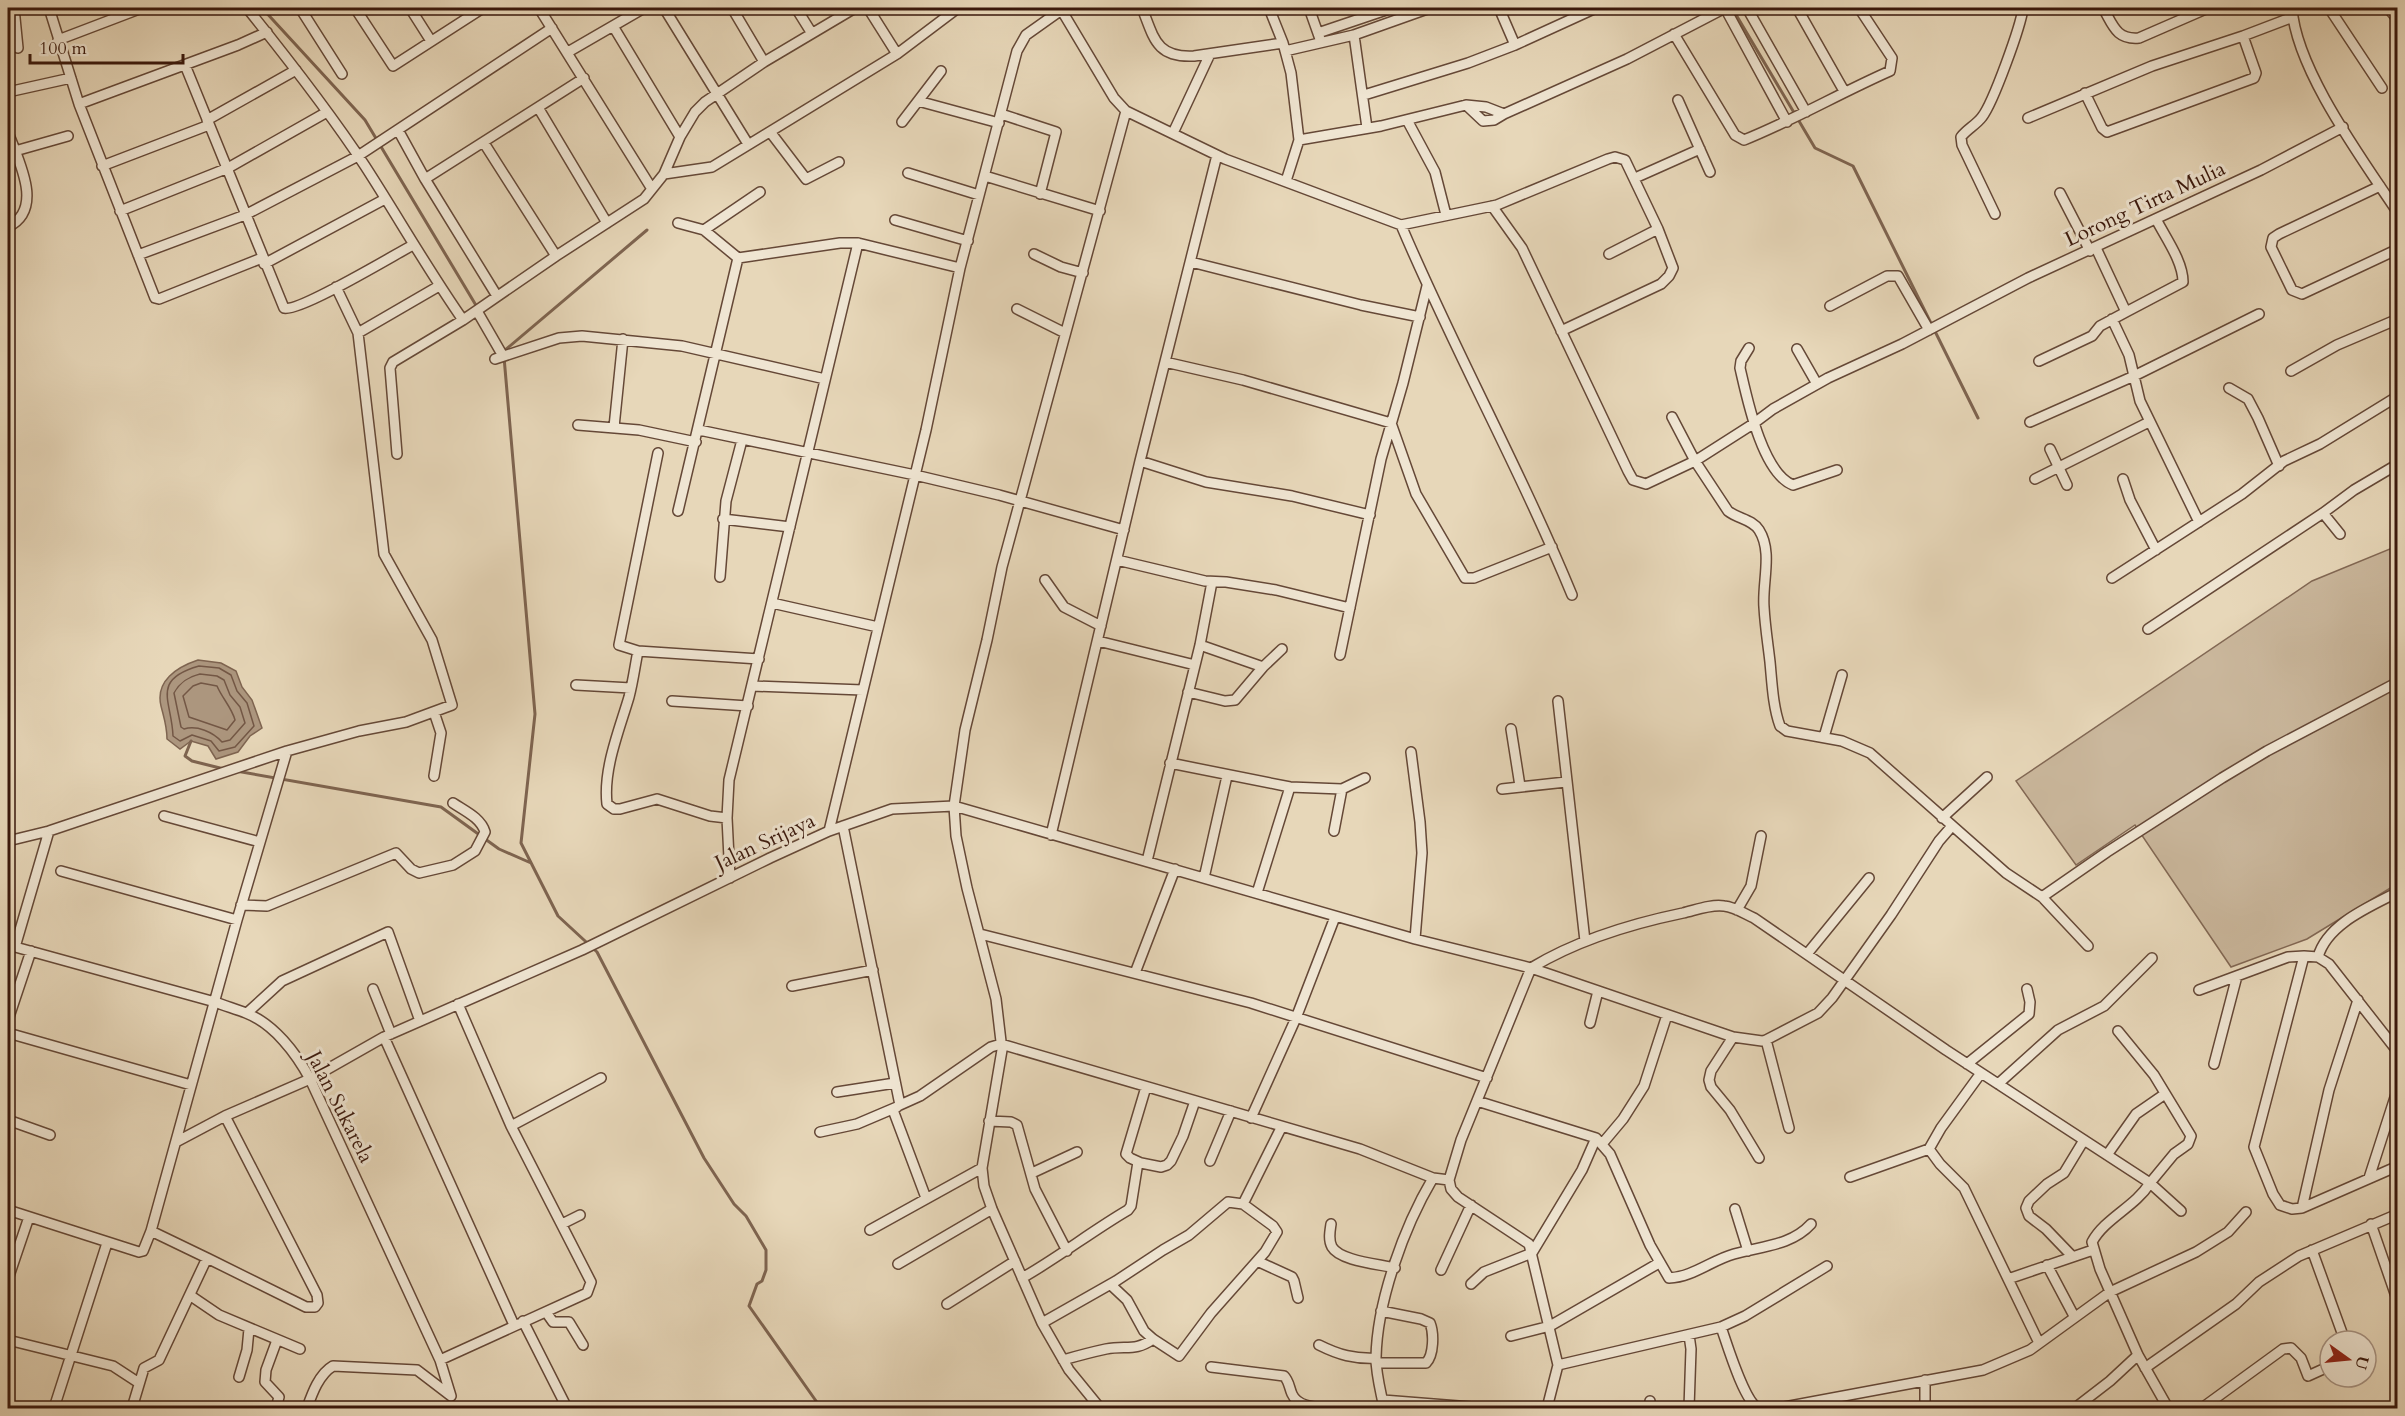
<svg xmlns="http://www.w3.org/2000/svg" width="2405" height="1416" font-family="Cardo,serif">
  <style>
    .green { fill: #cab79c; stroke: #826854; stroke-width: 1.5 }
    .water { fill: #ac967e; stroke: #7e6450; stroke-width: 1.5 }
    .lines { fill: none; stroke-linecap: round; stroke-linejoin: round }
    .shore { stroke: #735745; stroke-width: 1.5 }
    .stream { stroke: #7e6450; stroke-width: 3 }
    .street-casing { stroke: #654837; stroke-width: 12 }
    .street { stroke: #efe5d2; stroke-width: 9 }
    .labels { text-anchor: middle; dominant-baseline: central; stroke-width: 6; stroke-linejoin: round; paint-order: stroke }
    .street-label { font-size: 21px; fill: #3a180c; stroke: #efe5d2 }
  </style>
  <rect width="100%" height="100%" fill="#e7d7b9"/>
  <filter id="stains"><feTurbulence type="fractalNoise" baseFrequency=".00333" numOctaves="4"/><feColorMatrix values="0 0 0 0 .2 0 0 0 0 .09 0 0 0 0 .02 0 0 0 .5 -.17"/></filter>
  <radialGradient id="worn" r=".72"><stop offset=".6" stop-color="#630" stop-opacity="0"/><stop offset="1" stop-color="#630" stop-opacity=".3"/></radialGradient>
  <!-- green -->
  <path class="green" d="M2397,546v338l-90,55 -76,28 -96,-142 -59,40 -60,-84 296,-200z"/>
  <!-- water -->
  <path class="water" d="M198,660l23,3 15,8 6,16 10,13 10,28 -12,8 -12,16 -22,7 -8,-13 -17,-5 -11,8 -13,-10c0,-13 -3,-21 -6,-33 -6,-25 16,-39 37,-46z"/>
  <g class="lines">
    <!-- shore -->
    <path class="shore" d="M199,666l20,2 12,7 6,16 10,12 7,23 -19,21 -16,4 -8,-10 -19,-6 -12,6 -7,-5c-1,-35 -23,-56 26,-70z
      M200,674l17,2 7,4 6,15 10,12 5,16 -15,17 -8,2c-9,-10 -25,-17 -38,-13l-3,-2 -7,-34c6,-11 14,-16 26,-19z
      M201,683l16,3c5,12 15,22 18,34l-8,10 -38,-13 -6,-21 10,-10z"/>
    <!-- stream -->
    <path class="stream" d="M262,8l103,112 112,187
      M1732,8l83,140 38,18 125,252
      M504,351l143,-121
      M504,357l31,357 -14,129 37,73 39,36 107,206 30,46 12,12 20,34v20l-4,11 -5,3 -8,22 72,102
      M191,741l-6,15 7,5 32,8
      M236,771l205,36 58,42 32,14"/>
    <defs>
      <path id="street" d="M14,8l4,40
        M49,8l30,96 76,194 4,1 103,-41
        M247,8c41,51 82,103 118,158 33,51 63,104 98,154
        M300,8l42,66
        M355,8l38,58 90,-58
        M410,8l21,33
        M539,8l113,181
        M664,8l84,136
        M732,8l32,54
        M796,8l15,24
        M868,8l29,46
        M1142,8c12,30 14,50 52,48l89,-13 8,30 8,67 -13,41
        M1269,8l14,35
        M1309,8l11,31
        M1725,8l62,114
        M1747,8l59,104
        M1797,8l47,83
        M2103,8c10,17 13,32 36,30l69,-30
        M2292,8c4,62 71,152 106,205
        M2329,8l53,80
        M2388,8l10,12
        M1062,11l52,87 12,13 99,48 176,66 96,-20 111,-46 7,-2 10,3 33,69 15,39 -4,8 -8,8 -100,47
        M613,26l67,111
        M1318,33l74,-25
        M1674,34l61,101 9,5c50,-20 96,-47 146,-69l2,-13 -33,-50
        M58,40l84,-32
        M1515,45l81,-37
        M1285,51l69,-16
        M568,52l76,-44
        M185,65l99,243c14,5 110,-53 129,-63
        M8,92l63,-14
        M2085,93l17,35 5,4 147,-54 2,-5 -13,-37
        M1364,95l104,-32 47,-18 -16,-37
        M1678,100l32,72
        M918,101l81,22
        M79,104l159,-59 29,-13
        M1466,105l17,16 11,-1 10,-6
        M539,109l68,114
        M1001,114l55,18 -16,62
        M2028,118l124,-52 91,-30 50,-19
        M207,120l89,-50
        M1407,120l28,52 11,43
        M902,122l39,-51
        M1367,128l-13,-93 76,-27
        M398,130l27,49 72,117
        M8,132c10,28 37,77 0,95
        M771,133l35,46 33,-17
        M1173,133l37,-79
        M1299,140l82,-14 85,-21 20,2 18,7 123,-55 98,-51
        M484,143l72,113
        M15,151l53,-15
        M102,166l107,-41
        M908,173l71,22
        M664,174l48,-7 185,-113 61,-46
        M985,176l115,35
        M1635,178l65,-29
        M425,179l159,-101
        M2380,186l-101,48 -6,4 -2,9 21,43 10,4 96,-45
        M2060,193l30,58
        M1492,206l30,42 106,223 5,9 13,4 49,-23 58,-37 20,-15 55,-31 74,-34 126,-66 233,-108 82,-43
        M120,211l108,-43 99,-56
        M1995,214l-33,-69 -1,-8c6,-8 15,-12 21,-20 11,-14 39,-91 41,-109
        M895,220l73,21
        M678,223l26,7 34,28
        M1401,225c53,125 119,244 171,370
        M704,230l56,-38
        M2096,248l30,64 57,-30c0,-21 -18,-45 -27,-63
        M1034,254l27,13 22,6
        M1609,254l49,-25
        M138,255l107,-40 113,-59 194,-128
        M1191,262l170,43 59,12
        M264,264l121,-65
        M1830,306l57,-30h11l31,54
        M1017,309l48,24
        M477,311l26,45
        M2112,319l17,36 11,46 59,121
        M358,333l81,-47
        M1749,348l-8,13 -1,7c7,30 22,105 53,117l44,-15
        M1797,349l20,35
        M495,359l64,-21 23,-2 100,10 143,33
        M2039,361l53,-25 8,-10 26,-14
        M1165,362l78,18 148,43 25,71 49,84h9l78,-31
        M2291,371l46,-26 61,-26
        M2229,388l19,11 10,19 21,48
        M1672,417l23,44 33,50c10,8 24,8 31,19 14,22 3,52 5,77 1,19 4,37 6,55 2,21 3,45 10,64l7,5 55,10 28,12 136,120 36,24 46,49
        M2030,422l104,-46 125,-62
        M578,425l61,5 57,12
        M614,427l9,-88
        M699,430l216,45 84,20 125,35
        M2050,449l17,36
        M658,453l-39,192 19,6 121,8
        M397,454l-7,-86 3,-6 70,-42 93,-64 88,-57 20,-25 16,-37 15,-25 10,-10 59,-40 91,-54
        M1140,461l66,21 86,14 78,19
        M2035,479l114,-57
        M2123,479l7,21 26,50
        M678,511l60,-253 102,-15h18l102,25
        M2323,513l17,21
        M723,519l67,8
        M1117,560l88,21 21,1 50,8 74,18
        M720,577l6,-76 16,-61
        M2112,578l130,-84 42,-33 36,-17 78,-48
        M1045,580l19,27 37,19
        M772,603l106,24
        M2148,629l175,-116 31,-23 44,-26
        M1098,641l97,24
        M1200,645l63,22
        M638,651c-3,15 -5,31 -9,46 -10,34 -26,72 -22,107l7,5h6l37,-10 53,17 17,2
        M1340,655l41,-196 22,-76 24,-97
        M576,685l55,3
        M752,686l111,4
        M1188,692l37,9 10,-1 28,-33 19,-18
        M672,701l76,5
        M1558,701l27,240
        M434,712l7,21 -7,43
        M1511,729l9,57
        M1824,737l18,-62
        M1411,752l9,70 2,31 -7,86
        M1170,763l120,24 52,2 23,-11
        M1502,789l64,-7
        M164,816l96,26
        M1942,818l45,-41
        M843,826l57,279 20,-9 71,-49 10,-3 359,105 73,29 16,2
        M829,831l97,-401 34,-162 57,-217 9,-16 38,-27
        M1334,831l8,-42
        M1051,835l89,-374 77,-306
        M8,841l41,-10 238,-80 72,-20 47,-9 46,-17 -20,-65 -48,-86 -26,-221 -22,-46
        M1147,861l53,-216 12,-63
        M61,871l176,49
        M730,878l-3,-60 2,-38 129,-537
        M1204,878l23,-102
        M1257,893l33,-106
        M2042,897l65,-45 115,-74 45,-27 131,-69
        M241,905l26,1 129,-53 15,16 8,4 34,-8 22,-14 10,-19c-4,-14 -20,-21 -32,-29
        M1737,910l14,-24 10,-50
        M980,934l271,69 236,75
        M8,945l207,57c10,4 21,7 31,11 28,11 50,40 64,66l130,281 11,36
        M15,947l34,-116
        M1807,954l62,-76
        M2318,957c9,-33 51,-50 80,-65
        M1135,973l40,-104
        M792,986l81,-16
        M373,989l18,45
        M2199,990l89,-33 16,-1
        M247,1013l35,-32 106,-49 32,89
        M8,1020l23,-69
        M1590,1023l8,-32
        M2118,1031l36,44 37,61 -3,8 -14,10 -24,29 31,28
        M8,1033l183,52
        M384,1037l130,288
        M1733,1037l-22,34 -2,9 2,7 19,23 29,48
        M1766,1040l23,88
        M2398,1052l-69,-88 -11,-7 -14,-1 -50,191 19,47 7,11 12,4 10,-1 96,-42
        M1967,1064l62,-50 1,-12 -3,-13
        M2214,1064l23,-88
        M1981,1073l-40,55 -12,21 11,15 24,24 75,155
        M1998,1084l60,-54 46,-24 48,-48
        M1146,1087l-20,67 4,4 11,5 20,4 6,-2 4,-4 12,-25 12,-35
        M837,1092l58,-9
        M1477,1101l119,37 14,16 40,91 19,33c24,-1 43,-18 65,-24 27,-8 57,-8 77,-30
        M893,1110l33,88
        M1251,1118l45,-100 39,-101
        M8,1120l42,15
        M989,1121l22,1 6,3 18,64 32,62
        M511,1126l90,-48
        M820,1132l37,-8 40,-17
        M176,1142l49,-26 85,-37 74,-42 198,-87 188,-92 59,-27 63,-22 62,-3 461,133 116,29c46,-28 99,-44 152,-55 13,-3 28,-9 41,-7 11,1 21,8 30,12l192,132 204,133c-15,24 -45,35 -58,59l8,27 38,86 30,53
        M1602,1144l21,-25 21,-33 23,-71
        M2107,1155l29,-41 29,-20
        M1210,1161l21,-50
        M1032,1173l45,-21
        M1850,1177l79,-28
        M2369,1178l29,-90
        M2302,1208l27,-118 29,-90
        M1735,1209l13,42
        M8,1210l131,42 4,-1 8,-20 86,-311 50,-169
        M562,1224l18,-9
        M1331,1224c-1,7 -3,16 1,23 8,14 47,17 63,21
        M2371,1224l27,78
        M870,1230l112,-62
        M2312,1250l33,91
        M2072,1256l-26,-27 -17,-13 -3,-8 3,-7 18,-17 17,-11 20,-33
        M207,1258l99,49h9l3,-4 -1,-8 -92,-179
        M1257,1261l35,16 2,4 4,17
        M898,1264l94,-55
        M2047,1265l27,51
        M1441,1270l30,-65
        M1022,1278c37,-21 70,-47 106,-68l3,-4 7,-44
        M8,1279l21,-62
        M2008,1279l85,-29
        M1471,1284l13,-12 48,-19 50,-83 14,-32
        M1111,1285l16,15 17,31 9,8 26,17 32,-43 54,-61 12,-20 -4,-6 -30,-22 38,-76
        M191,1296l28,19 81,34
        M947,1304l68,-43
        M546,1312l7,10h16l14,23
        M523,1321l44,87
        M1042,1323l74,-42 47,-31 26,-15 39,-33 15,2
        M1721,1327c6,17 23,74 37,81
        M1511,1336l39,-10 109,-63
        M8,1340l105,26 26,17
        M1319,1345c20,10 35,14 57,13
        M440,1360l147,-67 4,-11 -80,-156 -53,-122
        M1063,1360c14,-4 29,-8 43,-11 20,-4 29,3 47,-10
        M1376,1363h50c8,-8 8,-30 4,-40l-9,-4 -40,-8
        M1558,1365l163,-38 24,-11 82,-50
        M1211,1367l73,9c5,5 5,11 8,18 6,14 26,13 39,14
        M2145,1368l91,-64 23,-22 40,-26 99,-42
        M239,1377l8,-27 2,-21
        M1383,1400l101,8
        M1650,1401v7
        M54,1408l53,-165
        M132,1408l12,-40 15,-8 48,-102 -56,-27
        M276,1408l3,-11 -14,-15 1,-12 11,-30
        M307,1408c5,-14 12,-34 26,-42l84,4 34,26
        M1100,1408l-31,-38 -27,-47 -50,-114 -8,-23 -2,-18 20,-118 -6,-51 -29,-111 -11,-52 -2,-30 11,-76 22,-90 15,-73 124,-456
        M1384,1408c-3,-16 -8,-33 -8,-50 1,-57 28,-131 57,-180
        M1547,1408l11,-43 -29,-121 -71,-47 -7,-8 -2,-9 12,-40 70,-172 202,69 29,4 4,-1 52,-27 14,-15 59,-83 48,-74 13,-15
        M1689,1408l2,-59 -2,-14
        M1779,1408l204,-38 47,-20 80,-58 86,-40 32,-20 18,-20
        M1925,1408v-28
        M2075,1408l35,-27 28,-26
        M2202,1408l81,-59 8,-1 10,10 7,18 22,-10"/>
    </defs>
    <!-- street casing -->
    <use href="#street" class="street-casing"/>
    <!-- street -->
    <use href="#street" class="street"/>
  </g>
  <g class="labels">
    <!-- street labels -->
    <g class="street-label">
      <text transform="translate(2145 204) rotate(-25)">Lorong Tirta Mulia</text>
      <text transform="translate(765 842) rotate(-25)">Jalan Srijaya</text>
      <text transform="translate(340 1107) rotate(63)">Jalan Sukarela</text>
    </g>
  </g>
  <!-- margin -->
  <rect width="2405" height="1416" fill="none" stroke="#e7d7b9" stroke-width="30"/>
  <rect x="9" y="9" width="2387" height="1398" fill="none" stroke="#3a180c" stroke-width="3"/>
  <rect x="15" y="15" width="2375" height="1386" fill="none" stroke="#3a180c" stroke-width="1.5"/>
  <!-- north arrow -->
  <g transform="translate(2348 1359) rotate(105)"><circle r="28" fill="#efe5d2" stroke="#a79383" stroke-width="1.5"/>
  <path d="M0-4.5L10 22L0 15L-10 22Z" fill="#8f2418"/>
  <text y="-9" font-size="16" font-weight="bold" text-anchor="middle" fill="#3a180c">U</text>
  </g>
  <!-- scale -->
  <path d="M30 54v9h153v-9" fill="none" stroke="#3a180c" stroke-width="3"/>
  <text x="39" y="54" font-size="18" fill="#3a180c" stroke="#efe5d2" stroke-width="4.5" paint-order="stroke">100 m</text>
  <rect width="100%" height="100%" filter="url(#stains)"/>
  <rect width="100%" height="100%" fill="url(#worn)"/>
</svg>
